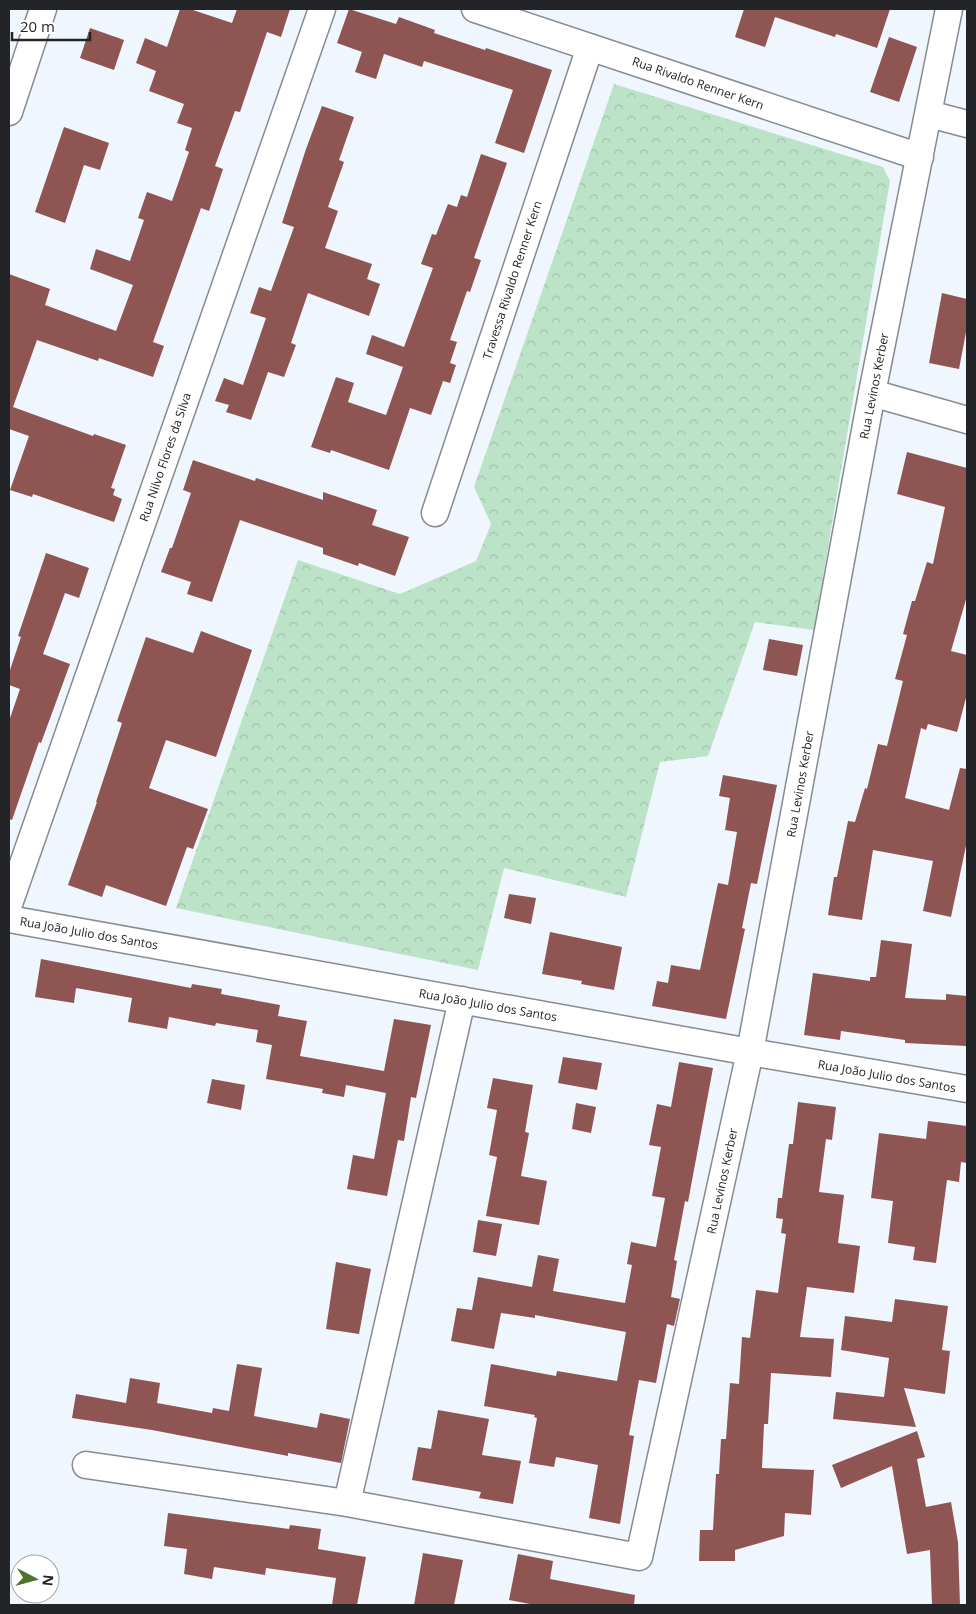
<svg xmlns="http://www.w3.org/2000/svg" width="976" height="1614" font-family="'Open Sans',sans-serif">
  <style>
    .forest { fill: url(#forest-crowns) }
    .building { fill: #8e5553 }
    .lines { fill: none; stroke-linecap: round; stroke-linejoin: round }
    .minor-casing { stroke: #868b92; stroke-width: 29 }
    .minor { stroke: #fff; stroke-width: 26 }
    .labels { text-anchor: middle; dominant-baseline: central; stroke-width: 5; stroke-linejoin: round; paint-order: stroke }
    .street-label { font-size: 12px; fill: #222427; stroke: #fff }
  </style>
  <defs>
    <pattern id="forest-crowns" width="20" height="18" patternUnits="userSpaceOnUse" patternTransform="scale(1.25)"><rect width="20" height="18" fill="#bce3c8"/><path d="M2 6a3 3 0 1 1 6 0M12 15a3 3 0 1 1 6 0" fill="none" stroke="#a1c3ac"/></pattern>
  </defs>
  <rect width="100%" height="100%" fill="#f0f6fe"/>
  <!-- forest -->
  <path class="forest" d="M614,84l269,83 7,14 -76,449 -59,-8 -47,134 -48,6 -34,135 -122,-29 -26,102 -302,-62 122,-348 102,34 76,-33 15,-37 -17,-37z"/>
  <!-- building -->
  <path class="building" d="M180,9h10l42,14 5,-14h53l-9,28 -14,-5 -27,80 -5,-1 -20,55 8,3 -14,42 -8,-3 -48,134 11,4 -11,31 -54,-19 -1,3 -61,-21 -24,67 80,29 1,-2 32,11 -15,43 4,1 -2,6 9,4 -8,23 -81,-28 -1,3 -22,-7 19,-54 -20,-7v-155l41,15 -5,16 71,26 17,-46 -43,-16 6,-20 34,12 14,-41 -6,-2 9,-26 25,9 17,-49 -4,-2 7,-22 -15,-5 7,-19 -35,-13 7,-20 -20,-8 9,-25 22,9z
    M349,9l47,15 3,-7 36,13 -1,3 51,17 1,-2 66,22 -28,83 -29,-10 18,-53 -89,-29 -2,6 -38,-13 -8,25 -21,-7 7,-20 -25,-9z
    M744,9h146l-13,39 -41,-14 -1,3 -60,-20 -10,30 -30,-10z
    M90,28l34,12 -10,30 -34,-12z
    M889,37l28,10 -18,55 -29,-10z
    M322,106l32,11 -15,43 5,2 -16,45 10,4 -13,37 47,16 -5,15 13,5 -11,32 -61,-23 -17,50 5,2 -12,32 -16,-5 -17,48 -25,-8 3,-7 -14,-4 9,-23 19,7 23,-67 -16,-5 9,-26 12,4 23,-64 -12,-4 24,-74z
    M64,127l45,16 -9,27 -16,-5 -19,58 -30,-11z
    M481,154l26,9 -33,95 7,2 -11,32 -3,-1 -17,49 7,2 -7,21 6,2 -6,18 -7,-2 -12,34 -21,-7 -21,62 -58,-20 -1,3 -19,-6 25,-70 18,6 -6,19 38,13 17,-48 -37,-13 6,-19 32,12 29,-79 -12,-4 11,-30 4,1 12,-31 9,3 4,-12 6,2z
    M942,293l25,6v28l-8,42 -30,-6z
    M907,452l60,16v128l-16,55 16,4v39l-10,38 -29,-8 -2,6 -5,-2 -16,70 44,12 11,-42 7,1v72l-16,76 -28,-6 10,-50 -60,-11 -11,70 -34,-5 6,-38h3l11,-56 7,1 10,-34 2,1 11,-45 9,2 16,-65 -8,-2 12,-44 -4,-1 9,-33h3l12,-39 6,2 12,-57 -48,-13z
    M193,460l62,21 1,-3 67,22v-8l54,18 -5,15 37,12 -14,39 -36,-13 -1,3 -35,-12v-6l-83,-28 -28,82 -25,-8 4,-12 -30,-10 9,-24h2l19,-55 -8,-3z
    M46,553l43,15 -10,30 -14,-5 -22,61 27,10 -29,79 -2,-1 -27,78 -3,-1v-98l11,-32 -11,-4v-12l12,-36 -3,-1z
    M201,631l51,19 -36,107 -50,-17 -17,48 59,21 -15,40 -6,-2 -21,59 -60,-21 -4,12 -34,-12 29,-83h-1l26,-79 -5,-2 29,-84 47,16z
    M769,639l34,6 -6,31 -34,-6z
    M723,775l54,10 -20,99 -6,-1 -9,45 3,1 -19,90 -74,-13 5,-25 11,2 3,-18 29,5 18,-87 10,2 9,-53 -12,-2 5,-32 -11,-2z
    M509,894l27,4 -5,26 -27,-6z
    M550,932l72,15 -8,43 -33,-6 1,-3 -40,-7z
    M881,940l31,4 -7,54 41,2v-6l21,2v50l-62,-3v-3l-64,-9 -1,9 -36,-5 9,-62 57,8v-4h6z
    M41,959l150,29 1,-4 30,5 -1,5 59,11 -2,11 29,5 -7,35 84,15 10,-52 37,6 -15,73 -5,-1 -7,44 -6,-1 -11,56 -40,-7 6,-34 21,4 12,-66 -40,-8 -2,12 -22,-4 1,-4 -57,-10 6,-34 -16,-3 2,-12 -42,-7 -1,3 -46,-9 -2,12 -39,-7 4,-24 -56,-10 -2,15 -39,-6z
    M563,1057l39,6 -5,27 -39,-7z
    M679,1062l34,6 -25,134 -3,-1 -11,59 3,1 -6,36 9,2 -6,27 -7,-2 -11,59 -17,-3 -10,55 5,1 -14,88 -31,-6 9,-53 -42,-8 -2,10 -25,-4 8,-45 -3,-1 1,-2 -51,-9 7,-42 65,12 1,-5 60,10 9,-49 -91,-17v3l-34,-5 -7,36 -43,-8 6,-33 15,2 6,-33 54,10 6,-32 21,4 -6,32 72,12 7,-38 -5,-1 4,-22 25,5 9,-49 -13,-2 9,-49 -12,-2 8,-41 14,3z
    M493,1078l40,7 -8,47 4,1 -8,43 26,5 -8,44 -53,-9 11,-59 -8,-2 8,-45 -10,-2z
    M212,1079l33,6 -4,25 -34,-7z
    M798,1102l38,5 -4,33 -6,-1 -7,53 25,3 -6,48 22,3 -6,47 -47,-6 -7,50 34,2 -3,38 -60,-4 -3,51h-4l-2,44 52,2 -3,45 -26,-2 -1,23 -49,14v11h-36l1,-31h13l3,-56h3l2,-35h5l4,-56 9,1 3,-47 8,1 6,-48 22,3 8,-59 -5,-1 2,-14 -7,-1 2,-20h4l7,-54h4z
    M576,1103l20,4 -5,26 -19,-4z
    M928,1121l39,5v37l-6,-1 -2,20 -12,-2 -11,83 -23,-3 2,-13 -27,-4 5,-42 -22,-3 8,-65 47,6z
    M478,1220l24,4 -6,32 -23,-4z
    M336,1262l35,7 -12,65 -33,-5z
    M895,1299l53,7 -6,44 8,1 -5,43 -41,-6 12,39 -83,-8 3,-27 48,5 5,-39 -48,-8 4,-34 47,6z
    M237,1364l25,4 -8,48 63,12 3,-15 30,6 -9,44 -53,-10v3l-136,-26 -80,-12 4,-24 50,9 4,-25 30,5 -3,20 55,10 1,-5 16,3z
    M438,1410l51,9 -7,36 39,6 -8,43 -34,-6 2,-6 -69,-12 6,-33 13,2z
    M917,1431l8,26 -8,2 9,48 25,-5 7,40 2,63h-28l-2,-55 -23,4 -15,-88 -51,22 -9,-23z
    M168,1513l121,16 1,-4 31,4 -3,20 48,8 -9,48h-25l4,-27 -70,-10 -1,7 -51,-8 -2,12 -28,-5 3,-25 -23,-3z
    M423,1553l40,7 -9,45h-40z
    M518,1554l35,7 -3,18 85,16 -1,10h-99l-26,-5z"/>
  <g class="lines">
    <defs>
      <path id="minor" d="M475,9l445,148
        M9,112l34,-103
        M929,114l38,10
        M872,393l95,27
        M435,513l155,-466
        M9,904l313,-895
        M9,919l741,133 217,37
        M86,1465l261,38 292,54 111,-505 122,-659 77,-384
        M347,1503l115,-503"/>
    </defs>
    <!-- minor casing -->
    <use href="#minor" class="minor-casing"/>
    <!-- minor -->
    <use href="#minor" class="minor"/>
  </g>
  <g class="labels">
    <!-- street labels -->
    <g class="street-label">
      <text transform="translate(698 83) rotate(19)">Rua Rivaldo Renner Kern</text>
      <text transform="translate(512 280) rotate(-72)">Travessa Rivaldo Renner Kern</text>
      <text transform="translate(874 386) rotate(-79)">Rua Levinos Kerber</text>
      <text transform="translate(165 457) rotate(-71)">Rua Nilvo Flores da Silva</text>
      <text transform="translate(800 784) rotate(-80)">Rua Levinos Kerber</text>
      <text transform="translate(89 933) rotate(10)">Rua João Julio dos Santos</text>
      <text transform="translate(488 1005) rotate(10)">Rua João Julio dos Santos</text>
      <text transform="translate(887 1076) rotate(10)">Rua João Julio dos Santos</text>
      <text transform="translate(722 1181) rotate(-78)">Rua Levinos Kerber</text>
    </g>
  </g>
  <!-- border -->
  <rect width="976" height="1614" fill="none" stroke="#222427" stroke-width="20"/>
  <!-- north arrow -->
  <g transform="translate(35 1579) rotate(96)"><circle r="24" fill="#ffffff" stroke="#a7a7a9"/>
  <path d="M0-4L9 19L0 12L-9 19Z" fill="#50722a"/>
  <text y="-8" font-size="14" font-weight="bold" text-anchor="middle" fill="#222427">N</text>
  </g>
  <!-- scale -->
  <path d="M12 32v8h78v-8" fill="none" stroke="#222427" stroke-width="2.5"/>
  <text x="20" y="32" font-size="15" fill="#222427" stroke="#ffffff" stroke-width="4" paint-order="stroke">20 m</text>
</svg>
